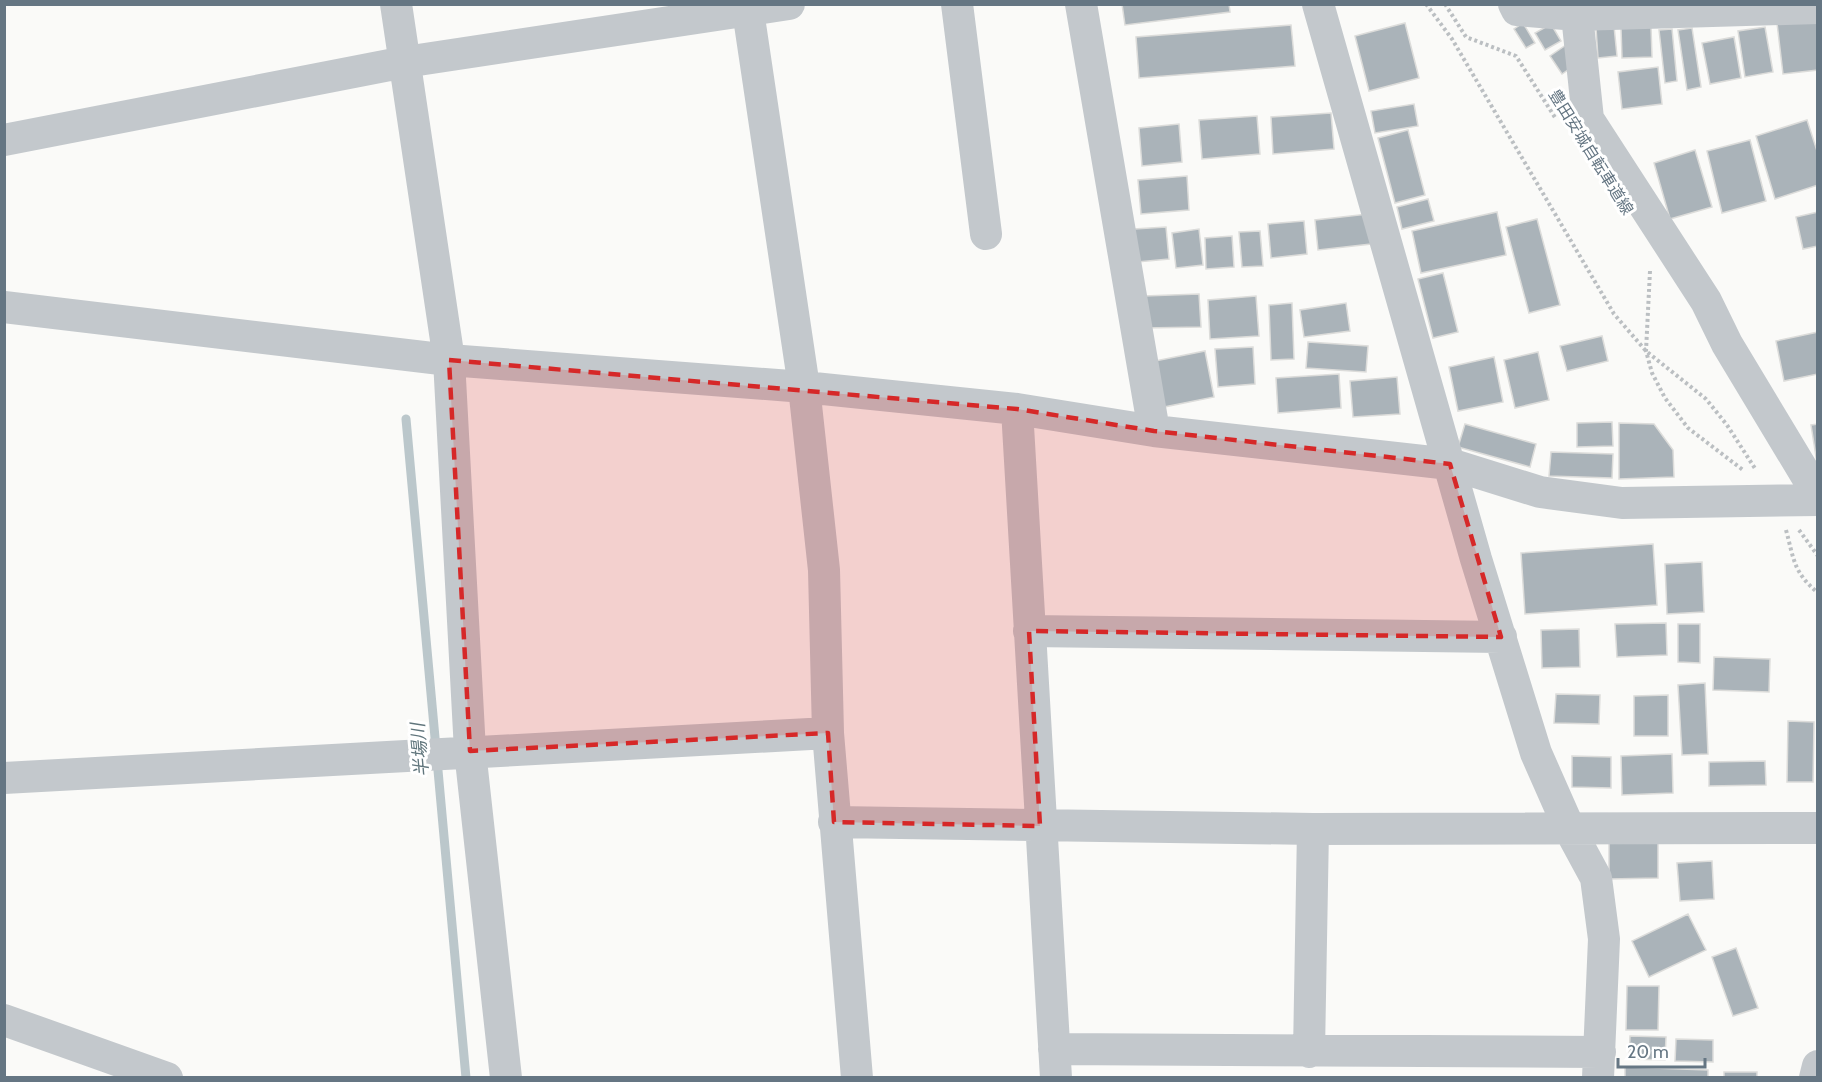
<svg xmlns="http://www.w3.org/2000/svg" width="1822" height="1082" font-family="Cabin,'Noto Sans JP',sans-serif">
  <style>
    .lines { fill: none; stroke-linecap: round; stroke-linejoin: round }
    .stream { stroke: #bbc7cb; stroke-width: 9 }
    .building { fill: #aab3b9; stroke: #dcdcda; stroke-width: 1.5 }
    .path { stroke: #bbbfc2; stroke-width: 4; stroke-dasharray: 3 3; stroke-linecap: butt }
    .minor { stroke: #c3c8cc; stroke-width: 32 }
    .marked { fill: #d62828; fill-opacity: 0.2; stroke: #d62828; stroke-width: 4.5; stroke-dasharray: 12 8; stroke-linejoin: round }
    .labels { text-anchor: middle; dominant-baseline: central; stroke-width: 6; stroke-linejoin: round; paint-order: stroke }
    .street-label { font-size: 16px; fill: #657683; stroke: #fff }
    .water-label { font-size: 18px; font-style: italic; fill: #60757c; stroke: #fff }
  </style>
  <rect width="100%" height="100%" fill="#fafaf8"/>
  <g class="lines">
    <!-- stream -->
    <path class="stream" d="M406,419l60,659"/>
  </g>
  <!-- building -->
  <path class="building" d="M1122,4h107l1,8 -105,13z
    M1818,19v51l-35,4 -6,-51z
    M1405,23l14,55 -50,13 -14,-55z
    M1523,23l12,20 -9,5 -12,-19z
    M1551,24l10,17 -16,9 -10,-17z
    M1291,25l4,41 -156,12 -3,-41z
    M1614,26l3,30 -19,2 -2,-30z
    M1651,27l1,30 -30,1 -1,-30z
    M1765,27l8,45 -28,5 -7,-46z
    M1692,28l9,59 -14,3 -9,-60z
    M1672,29l5,52 -12,2 -6,-53z
    M1734,37l7,41 -31,6 -8,-41z
    M1566,45l12,18 -16,11 -12,-18z
    M1658,67l4,37 -40,5 -4,-37z
    M1414,104l4,22 -43,7 -4,-22z
    M1331,113l3,36 -61,5 -2,-37z
    M1257,116l3,38 -58,5 -3,-39z
    M1807,120l11,34v31l-43,14 -19,-63z
    M1179,124l3,38 -40,4 -3,-38z
    M1408,130l17,65 -30,8 -17,-65z
    M1750,140l16,61 -44,12 -15,-62z
    M1695,150l17,57 -42,12 -16,-56z
    M1187,176l2,34 -48,4 -3,-34z
    M1428,199l6,22 -32,8 -5,-22z
    M1497,212l9,43 -85,18 -9,-42z
    M1818,212v34l-15,3 -7,-32z
    M1368,214l3,30 -53,6 -3,-30z
    M1537,219l23,86 -31,8 -23,-86z
    M1304,221l3,33 -36,4 -3,-34z
    M1166,227l3,32 -32,3 -3,-33z
    M1199,229l4,36 -27,3 -4,-35z
    M1260,231l3,35 -21,1 -3,-35z
    M1232,236l2,31 -28,2 -1,-31z
    M1443,273l15,59 -25,6 -15,-59z
    M1199,294l2,33 -57,1v-32z
    M1256,296l3,40 -49,3 -2,-39z
    M1292,303l2,56 -23,1 -2,-55z
    M1346,303l4,28 -46,6 -4,-27z
    M1818,332v42l-34,7 -8,-40z
    M1602,336l6,25 -41,10 -7,-25z
    M1308,342l60,4 -2,26 -60,-4z
    M1253,347l2,37 -37,3 -3,-38z
    M1205,351l9,46 -55,11 -9,-46z
    M1538,352l11,48 -34,8 -11,-48z
    M1494,357l9,45 -45,9 -9,-44z
    M1339,374l2,34 -63,5 -2,-35z
    M1397,377l3,37 -47,3 -3,-36z
    M1612,422l1,24 -36,1v-24z
    M1619,423l35,1 19,26 1,27 -55,2z
    M1465,424l71,20 -6,23 -72,-20z
    M1818,424v38l-1,1 -6,-38z
    M1551,452l62,2 -1,24 -63,-2z
    M1653,544l4,61 -132,9 -4,-61z
    M1702,562l2,50 -37,2 -2,-50z
    M1666,623l1,32 -50,2 -2,-33z
    M1678,624h22v39l-22,-1z
    M1579,629l1,38 -38,1 -1,-38z
    M1714,657l56,2 -1,33 -56,-2z
    M1705,683l3,71 -26,1 -4,-70z
    M1556,694l44,1 -1,29 -45,-1z
    M1668,695v41h-34v-40z
    M1788,721l26,1 -1,60h-26z
    M1672,754l1,39 -51,2 -1,-39z
    M1572,756l39,1v31l-39,-1z
    M1765,761l1,24 -57,1v-24z
    M1658,842v36l-49,1v-36z
    M1712,861l2,38 -34,2 -3,-38z
    M1688,914l18,36 -57,27 -17,-36z
    M1736,948l22,60 -25,8 -21,-59z
    M1627,986h32l-1,44h-32z
    M1630,1036l36,1 -1,23 -36,-1z
    M1676,1039l37,1v22l-38,-1z
    M1625,1067l83,3v8h-83z
    M1724,1072h33v6h-33z"/>
  <g class="lines">
    <!-- path -->
    <path class="path" d="M1426,4l26,35 162,275 32,37 60,48 21,26 29,45
      M1445,4l21,33 50,19 40,63
      M1650,271l-4,80 6,22 13,25 23,30 55,42
      M1786,530c8,29 7,42 32,63
      M1799,530l19,26"/>
    <!-- minor -->
    <path class="minor" d="M396,4l53,356 21,391 36,327
      M747,4l57,383 20,183 4,163 29,345
      M957,4l29,230
      M1081,4l73,427
      M1318,4l158,555 60,194 34,77 26,48 8,61 -6,139
      M1514,4l3,6 60,5 11,104 118,182 21,43 91,151
      M1577,15l241,-7
      M4,140l401,-78 384,-58
      M4,307l445,53 355,27 213,22 137,22 296,33 90,28 82,11 196,-3
      M1017,409l39,669
      M1029,631l472,6
      M4,778l824,-45
      M834,822l479,7 505,-1
      M4,1020l163,58
      M1054,1049l546,3
      M1309,1052l4,-223
      M1815,1078l3,-12"/>
  </g>
  <!-- marked area -->
  <path class="marked" d="M449,360l568,49 137,22 296,33 51,173 -472,-6 11,195 -206,-4 -6,-89 -358,18z"/>
  <g class="labels">
    <!-- street labels -->
    <g class="street-label">
      <text transform="translate(1591 152) rotate(58)">豊田安城自転車道線</text>
    </g>
    <!-- water labels -->
    <g class="water-label">
      <text transform="translate(420 750) rotate(-95)">半場川</text>
    </g>
  </g>
  <!-- border -->
  <rect width="1822" height="1082" fill="none" stroke="#657683" stroke-width="12"/>
  <!-- scale -->
  <path d="M1618 1058v9h87v-9" fill="none" stroke="#657683" stroke-width="3"/>
  <text x="1627" y="1058" font-size="18" fill="#657683" stroke="#ffffff" stroke-width="4.5" paint-order="stroke">20 m</text>
</svg>
